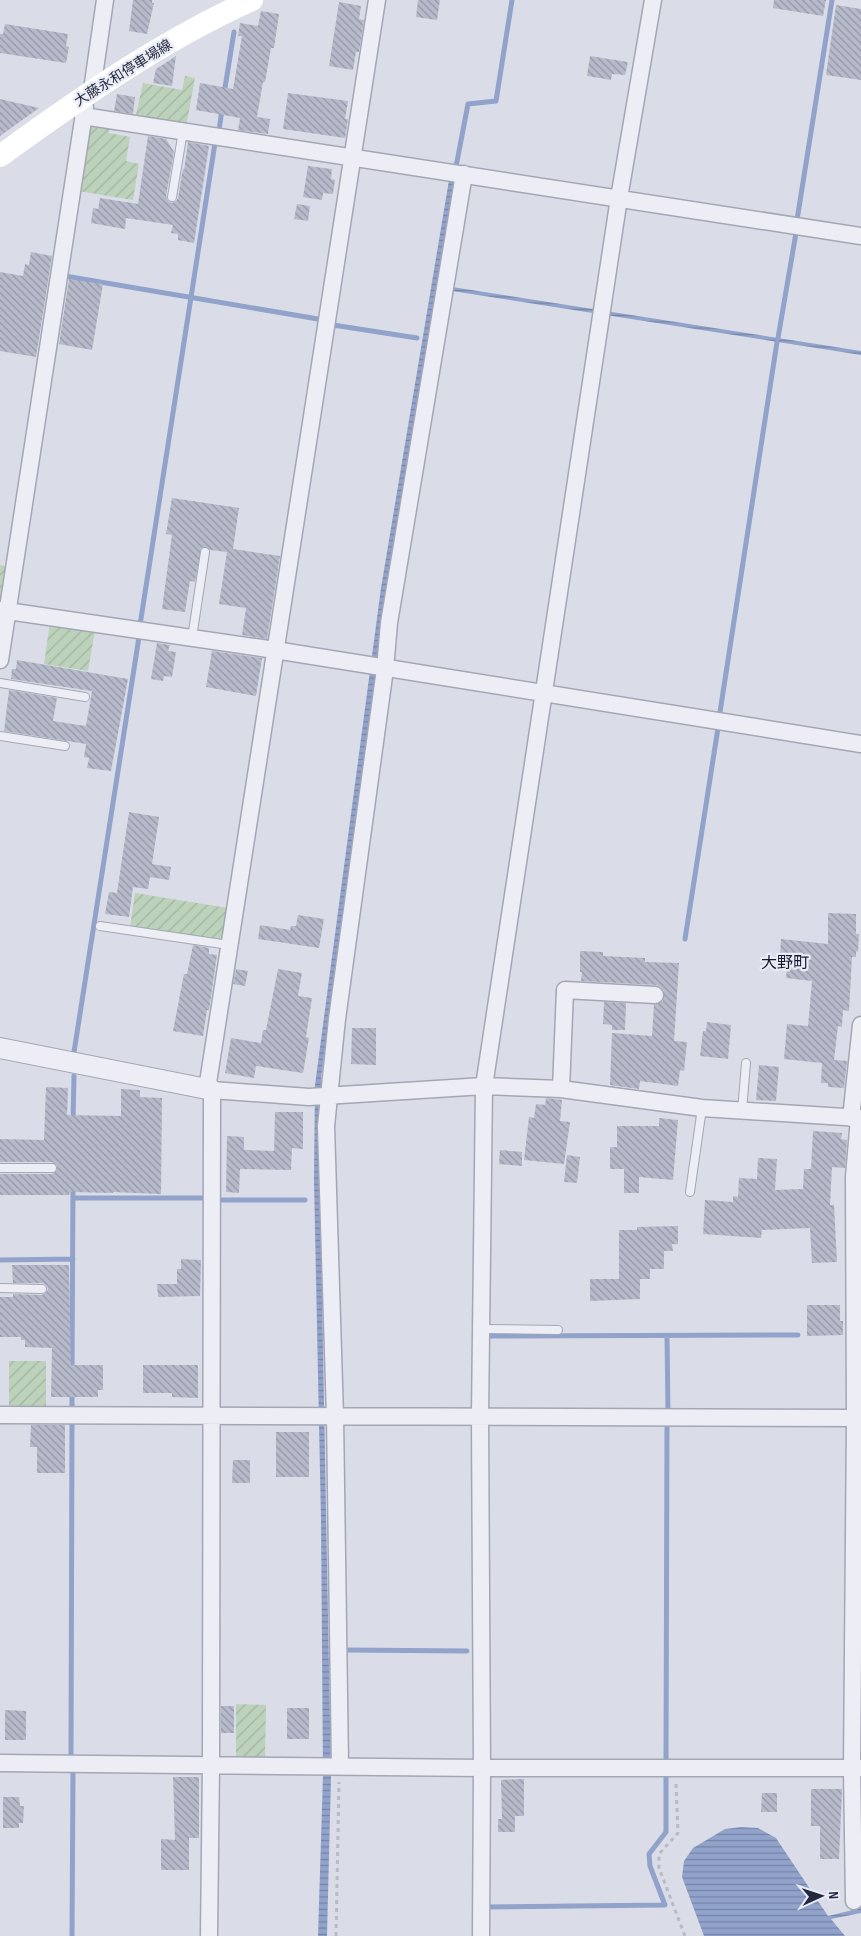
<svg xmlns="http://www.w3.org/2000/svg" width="861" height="1936" font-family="'Sofia Sans Condensed','Noto Sans JP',sans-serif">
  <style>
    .garden { fill: url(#garden-furrows) }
    .water { fill: url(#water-rules) }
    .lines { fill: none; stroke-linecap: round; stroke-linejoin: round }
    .stream { stroke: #91a2cb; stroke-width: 5 }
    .building { fill: url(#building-back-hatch) }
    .service-casing { stroke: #a3a7b4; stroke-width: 10 }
    .minor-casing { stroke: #a3a7b4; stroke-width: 19 }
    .tertiary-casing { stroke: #a3a7b4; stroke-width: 22 }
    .path { stroke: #b8bbc5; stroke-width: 3; stroke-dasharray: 4 4; stroke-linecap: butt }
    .service { stroke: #edeef5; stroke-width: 8 }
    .minor { stroke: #edeef5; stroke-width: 16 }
    .tertiary { stroke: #edeef5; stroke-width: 20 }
    .secondary { stroke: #fff; stroke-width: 22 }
    .labels { text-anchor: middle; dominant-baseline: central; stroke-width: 4.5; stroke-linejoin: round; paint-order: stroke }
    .street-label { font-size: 14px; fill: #23283e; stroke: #e9ecf5 }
    .quarter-label { font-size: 16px; fill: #16192e; stroke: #e9ecf5 }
  </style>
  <defs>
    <pattern id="garden-furrows" width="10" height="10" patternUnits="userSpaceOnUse" patternTransform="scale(1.25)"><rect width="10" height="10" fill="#bcd2ba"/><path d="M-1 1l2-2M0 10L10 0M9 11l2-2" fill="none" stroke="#a1b4a1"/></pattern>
    <pattern id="water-rules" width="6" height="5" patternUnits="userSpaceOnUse" patternTransform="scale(1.25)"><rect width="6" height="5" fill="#91a2cb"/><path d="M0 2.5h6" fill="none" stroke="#7684a6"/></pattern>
    <pattern id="building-back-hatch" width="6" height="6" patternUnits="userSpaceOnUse" patternTransform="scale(1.25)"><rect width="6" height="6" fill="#b7baca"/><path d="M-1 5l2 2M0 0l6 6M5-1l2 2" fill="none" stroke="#9497a5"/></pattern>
  </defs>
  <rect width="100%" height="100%" fill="#dadde7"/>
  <!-- garden -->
  <path class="garden" d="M185,76l10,2 -9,49 -51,-8 8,-36 39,7z
    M95,123l15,3 -1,7 21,4 -4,24 13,3 -6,36 -55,-9 9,-63z
    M0,565l9,2 -5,34 -4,2z
    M50,622l45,8 -7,41 -44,-7z
    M135,893l93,15 -5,33 -93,-14z
    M9,1361h37v50h-37z
    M236,1704l30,1 -1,53 -29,-1z"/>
  <!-- water -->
  <path class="water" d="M457,170l-18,115 422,66v4l-422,-66 -61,373 -57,416 -1,109 11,590 -4,159h-9l5,-161 -2,-254 -7,-341 1,-95 66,-497 68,-408z
    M741,1827l17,1 18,10 52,78 33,-8v5l-30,6 14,17h-141l-22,-59 2,-16 9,-13 32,-19z"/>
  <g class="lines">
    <!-- stream -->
    <path class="stream" d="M224,94l10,-62
      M219,131l3,-22
      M455,172l13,-68 28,-3 16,-101
      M797,220l35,-220
      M65,276l253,43
      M333,325l84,13
      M778,338l18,-105
      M140,625l75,-482h4
      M720,712l57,-370
      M685,939l33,-211
      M74,1052l65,-415
      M73,1121l1,-45
      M73,1198h133
      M218,1200h87
      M0,1260l73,-1
      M487,1336l311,-1
      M667,1336l1,76
      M72,1371l1,-184
      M72,1409v-17
      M346,1650l121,1
      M71,1755l1,-334
      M666,1760l1,-337
      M485,1907l180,-2 -15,-39 -1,-12 17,-22v-58
      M72,1936l1,-162"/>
  </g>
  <!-- building -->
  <path class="building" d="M133,0h19v3h2l-7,31 -18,-3z
    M418,0h22l-3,20 -21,-3z
    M774,0h52l-3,16 -50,-8z
    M339,2l22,4 -2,13 5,1 -5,32h-3l-3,18 -24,-4z
    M836,5l25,4v71l-35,-5z
    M261,11l18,3 -5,34h-3l-6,34h-2l-6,35 13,2 -2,15 -30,-4 2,-12 -44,-8 4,-27 33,6 9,-53h-4l2,-13 18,3z
    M5,24l63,10 -2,12 3,1 -3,16 -66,-10v-19h3z
    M176,56l-4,30 -19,-3 3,-14z
    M590,56l38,6 -3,13 -13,-1 -1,6 -24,-4z
    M288,93l60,8 -3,18h3l-3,19 -62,-9z
    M117,94l18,3 -2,17 -19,-3z
    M0,99l39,9 -39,28z
    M148,136l18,3 8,13 -8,44 2,5 4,2 4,-2 2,-3 5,-30 1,3 4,-29 21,4 -15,97 -16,-3v-6l-7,-1 2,-8 -47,-7 -1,11 -34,-6 2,-15 5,1 2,-11 38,6z
    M308,166l24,3 -1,10 4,1 -2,14 -10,-1 -1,7 -19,-3z
    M297,204l13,2 -2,15 -14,-2z
    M31,252l21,4 -16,101 -36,-6v-79l23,4 2,-12 4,1z
    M69,279l34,5 -11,66 -33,-6z
    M172,498l67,10 -6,41 47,7 -13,83 -25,-4 4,-27 -27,-4 8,-52 -17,-2 -4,-3 -5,1 -6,34 -5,-1 -5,31 -23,-3 10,-74 -6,-1z
    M157,643l13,2 -2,6 8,1 -4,25 -8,-1 -1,5 -12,-2z
    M212,651l50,7 -6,38 -50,-9z
    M17,660l111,19 -17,92 -24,-3 2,-10 -5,-1 2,-13 -82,-13 5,-41 48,8 -4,23 33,5 6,-35 -81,-12 1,-10h4z
    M129,812l30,5 -7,47 19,3 -2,13 -19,-3 -2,12 -15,-2 -4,30 -24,-3 4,-22 8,1z
    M828,913l28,1v20h3l-1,18 -2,-1v6h-4l-3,54 -6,-1 -1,17 -4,-1 -4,34 13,1 -3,27 -16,-1v-4h-7l1,-20 -38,-4 3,-35 21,2 4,-45 -26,-3 2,-21 -8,-1 1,-17 47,5z
    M298,915l26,4 -5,29 -61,-9 2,-14 30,5 1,-4h5z
    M193,945l16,3v6l8,1 -8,55h-2l-4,26 -30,-5 11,-57h3z
    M580,951l23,1v4l42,2v4l34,1 -5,78 13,1 -3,29 -4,-1 -2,16 -38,-5 -1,8 -29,-4 2,-52 40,3 2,-31 9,-4 1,-10 -3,-4 -5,-2 -75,-4 1,-9h-2z
    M236,969l12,2 -3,15 -12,-2z
    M278,969l24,4 -4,23 14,2 -6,39 3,1 -6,35 -47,-7 -2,12 -29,-5 6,-35 30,5 2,-13h3z
    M604,1002l22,1 -1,27h-13v-5l-9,-1z
    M707,1022l24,3 -3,34 -28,-3 3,-25h3z
    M352,1028h24v37l-25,-1z
    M759,1065l20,2 -3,34 -20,-1z
    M46,1087l22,1 -1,27 54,1v-27l19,1v7l22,1 -1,96 -48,-2v1l-43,-1 -1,3h-69v-21h52l5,-4v-4l-5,-4h-52v-23l44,1z
    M546,1098l16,2 -2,21 10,1 -6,42 -40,-4 5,-43 5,1 2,-14 9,1z
    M275,1112h28v37l-11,-1 -1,22 -51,-1 -1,24 -13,-1 1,-56 17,1v13l30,1z
    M659,1118l19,2 -5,60 -34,-3v16h-15v-24h-14v-22h7v-21h42z
    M813,1131l29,2 -1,6 6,1 -2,28 -13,-1 -2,38h4l3,57 -25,1 -2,-35 -48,2 -1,8 -58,-4 2,-34 28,2v-6l5,1 1,-19 18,1 1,-21 19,1 -2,31 28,-1 1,-20h7z
    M500,1150l22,2v14l-23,-2z
    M567,1155l13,2 -3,26 -13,-1z
    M678,1226v18h-6l1,7h-9v18h-14v10h-10v20l-50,2v-22h29v-49h18v-3z
    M181,1259l20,1 -1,36 -42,1 -1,-13h20v-15h4z
    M12,1265h57l2,100h32v25h-5v7h-47l1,-49 -27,-1v-7h-4v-3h-21v-40h13v-3l29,1 6,-5 -1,-4 -4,-3h-30z
    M807,1305h33v16h3v14l-36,1z
    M143,1365h55v33l-26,-1v-4h-29z
    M31,1425h34v48h-28v-26h-7z
    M276,1432h33v45h-33z
    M233,1460h17v23h-18z
    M221,1706h13v27h-13z
    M287,1708h22v31h-22z
    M5,1710l21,1v29h-21z
    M173,1777h26v61h-10v32h-28v-31l14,1z
    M524,1779v37h-9v16h-17v-13h4l-1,-39z
    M811,1789h31l-3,70h-19v-33h-9z
    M762,1793h15v19h-16z
    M3,1797h16l1,9h4l-1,17h-4v5h-16z"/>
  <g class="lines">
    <defs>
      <path id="service" d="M172,197l11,-66
        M192,638l13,-86
        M0,683l85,14
        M0,736l65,10
        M100,926l129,19
        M742,1111l4,-48
        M0,1168h52
        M690,1192l12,-84
        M0,1288l42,1
        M482,1329l76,1"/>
      <path id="minor" d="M92,90l13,-90
        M83,116l778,120
        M0,610l275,40 586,94
        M0,660l85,-553
        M207,1089l170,-1089
        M561,1089l4,-99 90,5
        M851,1118l10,-93
        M0,1415l861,3
        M0,1763l482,5h379
        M340,1766l-5,-350 -9,-290 11,-107 48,-350 4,-46 75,-449
        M854,1901l-2,-133 3,-349 -1,-242 5,-59
        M209,1936l2,-172 1,-674 97,7 175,-11 77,3 141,19 159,10
        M481,1936l1,-168 -2,-351 4,-331 135,-888 34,-198"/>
      <path id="tertiary" d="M0,1048l212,42"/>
    </defs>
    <!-- service casing -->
    <use href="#service" class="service-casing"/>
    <!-- minor casing -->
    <use href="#minor" class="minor-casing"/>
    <!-- tertiary casing -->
    <use href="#tertiary" class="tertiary-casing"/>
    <!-- path -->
    <path class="path" d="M676,1784l2,49 -19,21v14l26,68
      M336,1936l3,-154"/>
    <!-- service -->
    <use href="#service" class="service"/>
    <!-- minor -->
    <use href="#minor" class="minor"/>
    <!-- tertiary -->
    <use href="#tertiary" class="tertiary"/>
    <!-- secondary -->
    <path class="secondary" d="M0,156c80,-58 161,-115 252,-156"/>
  </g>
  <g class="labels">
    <!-- street labels -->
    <g class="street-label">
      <text transform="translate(123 73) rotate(-32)">大藤永和停車場線</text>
    </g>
    <!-- quarter labels -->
    <g class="quarter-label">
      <text x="785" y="963">大野町</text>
    </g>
  </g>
  <!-- north arrow -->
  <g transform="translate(821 1896) rotate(87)" stroke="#e9ecf5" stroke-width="4" paint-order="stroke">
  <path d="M0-4L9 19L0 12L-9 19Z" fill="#23283e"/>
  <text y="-8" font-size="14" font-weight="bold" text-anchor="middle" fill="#23283e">N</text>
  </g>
</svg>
